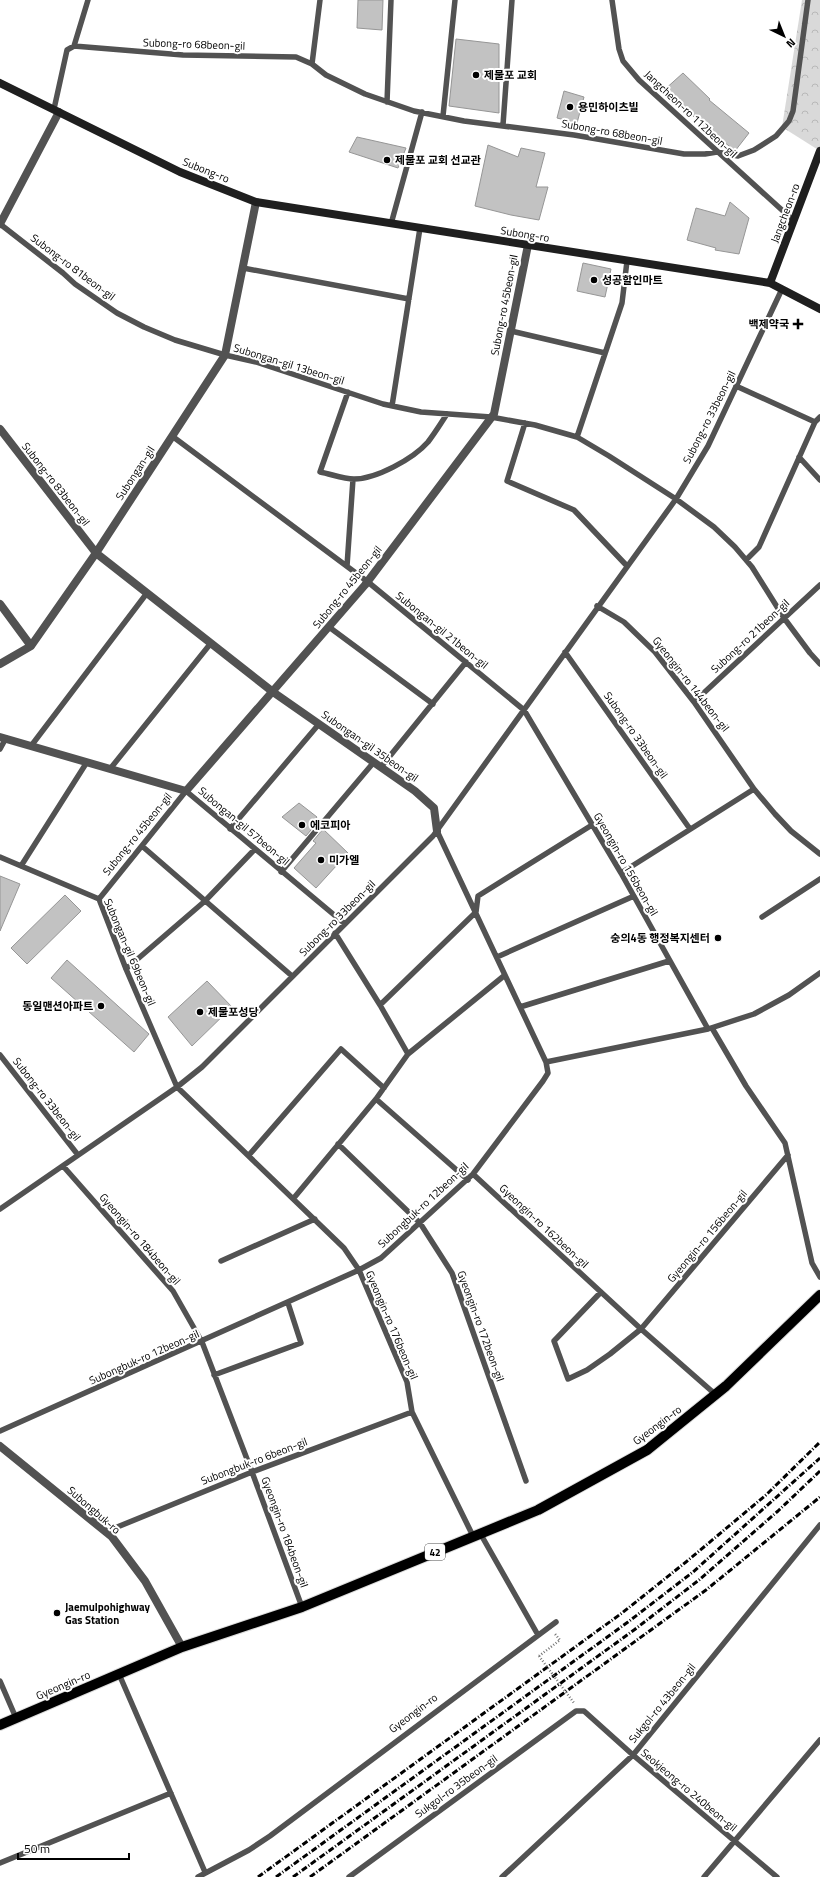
<svg xmlns="http://www.w3.org/2000/svg" width="820" height="1877" font-family="'Titillium Web','Noto Sans KR',sans-serif">
  <style>
    .park { fill: url(#park-crowns) }
    .building { fill: #c2c2c2; stroke: #969696 }
    .lines { fill: none; stroke-linecap: round; stroke-linejoin: round }
    .primary-casing { stroke: #dbdbdb; stroke-width: 12 }
    .path { stroke: #747474; stroke-width: 2.5; stroke-dasharray: 1 2; stroke-linecap: butt }
    .lane { stroke: #525252; stroke-width: 5.5 }
    .street { stroke: #525252; stroke-width: 8 }
    .secondary { stroke: #1f1f1f; stroke-width: 8 }
    .primary { stroke: #000; stroke-width: 10 }
    .rail { stroke: #000; stroke-width: 3; stroke-dasharray: 6 2 1 2; stroke-linecap: butt }
    .path-bridge { stroke: #747474; stroke-width: 2.5; stroke-dasharray: 1 2; stroke-linecap: butt }
    .poi-dot { fill: #000; stroke: #fff; stroke-width: 1.5 }
    .labels { text-anchor: middle; dominant-baseline: central; stroke-width: 4; stroke-linejoin: round; paint-order: stroke }
    .shield { fill: #fff; stroke: #4c4c4c; stroke-width: 1 }
    .shield-label { font-size: 10px; font-weight: bold; fill: #000 }
    .street-label { font-size: 11px; fill: #000; stroke: #fff }
    .poi-label { font-size: 11px; font-weight: bold; fill: #000; stroke: #fff; text-anchor: start }
  </style>
  <defs>
    <pattern id="park-crowns" width="20" height="18" patternUnits="userSpaceOnUse"><rect width="20" height="18" fill="#d9d9d9"/><path d="M2 6a3 3 0 1 1 6 0M12 15a3 3 0 1 1 6 0" fill="none" stroke="#b8b8b8"/></pattern>
  </defs>
  <rect width="100%" height="100%" fill="#fff"/>
  <!-- park -->
  <path class="park" d="M802,0h18v151l-38,-24z"/>
  <!-- building -->
  <path class="building" d="M358,0h25l-1,30 -25,-2z
    M456,39l43,5v69l-50,-7z
    M683,73l27,26 -1,1 40,33 -14,18 -72,-60z
    M564,91l20,6 -7,26 -20,-5z
    M357,137l49,11 -8,20 -49,-16z
    M488,145l30,12 3,-9 24,5 -9,34h12l-9,33 -28,-5 -36,-9z
    M730,202l19,16 -10,36 -24,-4 1,-2 -29,-8 9,-32 29,8z
    M583,263l28,6 -6,28 -28,-6z
    M299,803l18,14 -3,4 2,3 -10,12 -24,-19z
    M323,829l25,24 -32,35 -22,-20 22,-25 -3,-2z
    M0,876l20,8 -20,47z
    M65,895l16,16 -54,53 -16,-16z
    M67,960l82,74 -15,18 -83,-74z
    M207,981l25,26 -40,39 -24,-29z"/>
  <g class="lines">
    <defs>
      <path id="primary" d="M0,1725l182,-78 120,-40 236,-97 109,-60 79,-64 94,-91"/>
    </defs>
    <!-- primary casing -->
    <use href="#primary" class="primary-casing"/>
    <!-- path -->
    <path class="path" d="M539,1656l21,-16 -5,-6"/>
    <!-- lane -->
    <path class="lane" d="M612,0l7,49 4,12 16,19 155,141
      M74,46l109,9 113,2 16,7 14,11 39,19 49,17 50,10 110,14 110,19h21l12,-2 21,4 16,-6 22,-14 13,-15 4,-10 15,-111
      M312,64l8,-64
      M387,102l4,-102
      M54,109l13,-59 7,-4 14,-46
      M443,116l12,-116
      M503,125l9,-125
      M0,224l63,49 12,11 42,29 27,14 31,13 50,15 31,7 127,42 38,8 70,5 44,8 42,12 32,19 67,43 38,28 21,20 17,20 32,51 26,35 10,11
      M391,224l31,-112
      M243,268l166,31
      M511,331l94,22
      M736,386l79,36
      M348,392l-28,80c11,2 23,7 34,7 22,0 59,-20 74,-37 7,-9 13,-19 19,-28
      M392,406l28,-178
      M525,423l-18,58 67,29 53,56
      M172,436l196,146 156,128 97,163 87,156
      M577,437l45,-134 5,-42
      M799,457l21,23
      M746,560l13,-13 56,-125 5,-5
      M347,566l6,-87
      M597,606l27,16 31,30 39,50 60,87 21,25 16,17 29,23
      M329,627l104,77
      M565,652l125,177
      M694,702l126,-117
      M31,746l116,-153
      M0,749l6,-11
      M381,767l85,-105
      M110,769l101,-126
      M230,829l89,-105
      M142,846l150,130
      M0,857l99,42 27,70 51,118 167,161 15,22 48,112 5,30 61,124
      M21,866l66,-104
      M281,872l93,-110
      M621,873l133,-84
      M99,899l87,-108 159,133
      M762,917l58,-38
      M335,933l45,72 28,49
      M497,957l137,-61
      M126,969l79,-68 50,-52
      M380,1005l96,-93 2,-16 114,-71
      M520,1007l149,-46
      M712,1028l34,58 39,57 27,120 8,14
      M0,1055l78,100
      M546,1062l162,-33 46,-15 35,-19 31,-22
      M376,1099l92,81
      M338,1144l82,79 32,50 74,208
      M249,1155l92,-106 43,39
      M63,1166l110,125 29,51 50,130 50,135
      M473,1174l168,155 74,65
      M293,1199l83,-100 32,-45 97,-79
      M0,1209l177,-122 25,-20 231,-231 243,-337 32,-53 74,-157
      M221,1261l94,-42
      M601,1292l-47,49 14,38 19,-9 23,-16 31,-25 147,-174
      M214,1375l87,-32 -13,-40
      M0,1431l359,-161 22,-12 92,-84 70,-93 5,-8 -2,-11 -109,-231
      M105,1532l147,-60 160,-60
      M480,1533l58,102
      M119,1674l86,198
      M0,1681l16,37
      M0,1863l171,-70
      M198,1877l51,-27 21,-14 286,-214
      M349,1877l227,-166h8l49,44 144,122
      M502,1877l131,-122 187,-230
      M704,1877l116,-137"/>
    <!-- street -->
    <path class="street" d="M0,224l59,-112
      M0,429l96,124 177,139 142,99 19,17 3,23
      M0,604l31,42
      M0,664l31,-18 65,-93 129,-198 31,-153
      M0,737l186,54 179,-206 129,-171 34,-169
      M0,1446l112,91 33,44 37,66"/>
    <!-- secondary -->
    <path class="secondary" d="M0,83l180,89 76,30 514,81 50,26
      M770,283l50,-132"/>
    <!-- primary -->
    <use href="#primary" class="primary"/>
    <!-- rail -->
    <path class="rail" d="M258,1877l364,-264 64,-51 80,-67 54,-53
      M276,1877l352,-255 65,-50 127,-114
      M293,1877l341,-247 65,-50 79,-69 42,-40
      M310,1877l396,-287 114,-93"/>
    <!-- path-bridge -->
    <path class="path-bridge" d="M539,1656l35,47"/>
  </g>
  <!-- markers -->
  <g class="poi-dot">
    <circle cx="476" cy="75" r="4"/>
    <circle cx="570" cy="107" r="4"/>
    <circle cx="387" cy="160" r="4"/>
    <circle cx="594" cy="280" r="4"/>
    <path d="M796 318h4v4h4v4h-4v4h-4v-4h-4v-4h4z"/>
    <circle cx="302" cy="825" r="4"/>
    <circle cx="321" cy="860" r="4"/>
    <circle cx="718" cy="938" r="4"/>
    <circle cx="101" cy="1006" r="4"/>
    <circle cx="200" cy="1012" r="4"/>
    <circle cx="57" cy="1613" r="4"/>
  </g>
  <g class="labels">
    <!-- shield labels -->
    <rect class="shield" x="425" y="1544" width="20" height="16" rx="3"/>
    <g class="shield-label">
      <text x="435" y="1552">42</text>
    </g>
    <!-- street labels -->
    <g class="street-label">
      <text transform="translate(194 44) rotate(2)">Subong-ro 68beon-gil</text>
      <text transform="translate(691 114) rotate(43)">Jangcheon-ro 112beon-gil</text>
      <text transform="translate(612 132) rotate(10)">Subong-ro 68beon-gil</text>
      <text transform="translate(206 170) rotate(22)">Subong-ro</text>
      <text transform="translate(785 213) rotate(-69)">Jangcheon-ro</text>
      <text transform="translate(525 234) rotate(9)">Subong-ro</text>
      <text transform="translate(73 267) rotate(37)">Subong-ro 81beon-gil</text>
      <text transform="translate(504 305) rotate(-79)">Subong-ro 45beon-gil</text>
      <text transform="translate(289 364) rotate(17)">Subongan-gil 13beon-gil</text>
      <text transform="translate(709 417) rotate(-63)">Subong-ro 33beon-gil</text>
      <text transform="translate(135 473) rotate(-57)">Subongan-gil</text>
      <text transform="translate(56 484) rotate(52)">Subong-ro 83beon-gil</text>
      <text transform="translate(347 587) rotate(-51)">Subong-ro 45beon-gil</text>
      <text transform="translate(442 630) rotate(39)">Subongan-gil 21beon-gil</text>
      <text transform="translate(750 636) rotate(-43)">Subong-ro 21beon-gil</text>
      <text transform="translate(691 684) rotate(52)">Gyeongin-ro 144beon-gil</text>
      <text transform="translate(636 735) rotate(55)">Subong-ro 33beon-gil</text>
      <text transform="translate(370 746) rotate(35)">Subongan-gil 35beon-gil</text>
      <text transform="translate(244 826) rotate(40)">Subongan-gil 57beon-gil</text>
      <text transform="translate(137 834) rotate(-51)">Subong-ro 45beon-gil</text>
      <text transform="translate(626 864) rotate(60)">Gyeongin-ro 156beon-gil</text>
      <text transform="translate(337 918) rotate(-45)">Subong-ro 33beon-gil</text>
      <text transform="translate(130 952) rotate(67)">Subongan-gil 69beon-gil</text>
      <text transform="translate(47 1099) rotate(52)">Subong-ro 33beon-gil</text>
      <text transform="translate(423 1205) rotate(-43)">Subongbuk-ro 12beon-gil</text>
      <text transform="translate(544 1226) rotate(43)">Gyeongin-ro 162beon-gil</text>
      <text transform="translate(707 1236) rotate(-50)">Gyeongin-ro 156beon-gil</text>
      <text transform="translate(140 1239) rotate(49)">Gyeongin-ro 184beon-gil</text>
      <text transform="translate(392 1325) rotate(67)">Gyeongin-ro 176beon-gil</text>
      <text transform="translate(481 1326) rotate(70)">Gyeongin-ro 172beon-gil</text>
      <text transform="translate(144 1357) rotate(-24)">Subongbuk-ro 12beon-gil</text>
      <text transform="translate(657 1425) rotate(-37)">Gyeongin-ro</text>
      <text transform="translate(254 1461) rotate(-21)">Subongbuk-ro 6beon-gil</text>
      <text transform="translate(94 1510) rotate(41)">Subongbuk-ro</text>
      <text transform="translate(285 1532) rotate(70)">Gyeongin-ro 184beon-gil</text>
      <text transform="translate(63 1685) rotate(-23)">Gyeongin-ro</text>
      <text transform="translate(662 1703) rotate(-51)">Sukgol-ro 43beon-gil</text>
      <text transform="translate(413 1713) rotate(-37)">Gyeongin-ro</text>
      <text transform="translate(456 1786) rotate(-36)">Sukgol-ro 35beon-gil</text>
      <text transform="translate(689 1790) rotate(40)">Seokjeong-ro 240beon-gil</text>
    </g>
    <!-- poi labels -->
    <g class="poi-label">
      <text x="484" y="75">제물포 교회</text>
      <text x="578" y="107">용민하이츠빌</text>
      <text x="395" y="160">제물포 교회 선교관</text>
      <text x="602" y="280">성공할인마트</text>
      <text x="789" y="324" text-anchor="end">백제약국</text>
      <text x="310" y="825">에코피아</text>
      <text x="329" y="860">미가엘</text>
      <text x="710" y="938" text-anchor="end">숭의4동 행정복지센터</text>
      <text x="93" y="1006" text-anchor="end">동일맨션아파트</text>
      <text x="208" y="1012">제물포성당</text>
      <text x="65" y="1607">Jaemulpohighway<tspan x="65" dy="13">Gas Station</tspan></text>
    </g>
  </g>
  <!-- north arrow -->
  <g transform="translate(784 36) rotate(137)" stroke="#ffffff" stroke-width="3" paint-order="stroke">
  <path d="M0-3L7 15L0 10L-7 15Z" fill="#000000"/>
  <text y="-6" font-size="11" font-weight="bold" text-anchor="middle" fill="#000000">N</text>
  </g>
  <!-- scale -->
  <path d="M18 1853v6h111v-6" fill="none" stroke="#000000" stroke-width="2"/>
  <text x="24" y="1853" font-size="12" fill="#000000" stroke="#ffffff" stroke-width="3" paint-order="stroke">50 m</text>
</svg>
